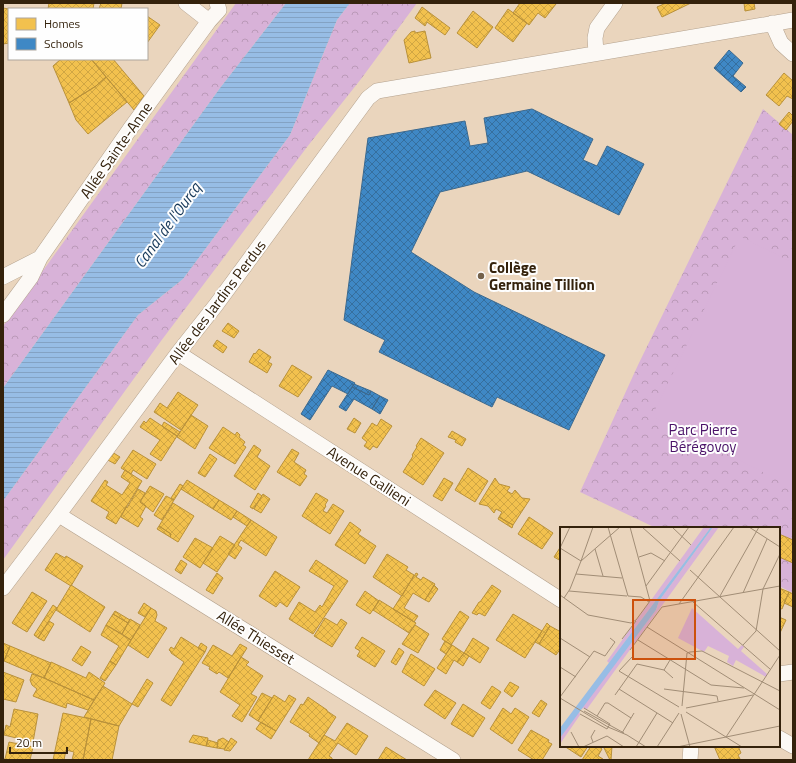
<svg xmlns="http://www.w3.org/2000/svg" width="796" height="763" font-family="'Titillium Web',sans-serif">
  <style>
    .park { fill: url(#park-crowns) }
    .pitch { fill: #d8b2d8 }
    .water { fill: url(#water-rules) }
    .homes { fill: url(#homes-cross-hatch); stroke: #b9913a }
    .schools { fill: url(#schools-cross-hatch); stroke: #3c698e }
    .lines { fill: none; stroke-linecap: round; stroke-linejoin: round }
    .minor-casing { stroke: #b3a18d; stroke-width: 16 }
    .minor { stroke: #fcf9f5; stroke-width: 15 }
    .poi-dot { fill: #74614a; stroke: #fefefe; stroke-width: 1.5 }
    .labels { text-anchor: middle; dominant-baseline: central; stroke-width: 4; stroke-linejoin: round; paint-order: stroke }
    .street-label { font-size: 15px; fill: #34220c; stroke: #fefefe }
    .poi-label { font-size: 15px; font-weight: bold; fill: #34220c; stroke: #fefefe; text-anchor: start }
    .park-label { font-size: 15px; fill: #4a1168; stroke: #fefefe }
    .water-label { font-size: 16px; font-style: italic; fill: #163859; stroke: #fefefe }
    .inset-road { fill: none; stroke: #a18d76; stroke-width: 1 }
    .view { fill: #cd510c; fill-opacity: 0.15; stroke: #cd510c; stroke-width: 2 }
    .inset-edge { fill: none; stroke: #34220c; stroke-width: 2 }
  </style>
  <defs>
    <pattern id="park-crowns" width="20" height="18" patternUnits="userSpaceOnUse"><rect width="20" height="18" fill="#d8b2d8"/><path d="M2 6a3 3 0 1 1 6 0M12 15a3 3 0 1 1 6 0" fill="none" stroke="#ba99b8"/></pattern>
    <pattern id="water-rules" width="6" height="5" patternUnits="userSpaceOnUse"><rect width="6" height="5" fill="#97bde5"/><path d="M0 2.5h6" fill="none" stroke="#83a2c3"/></pattern>
    <pattern id="homes-cross-hatch" width="8" height="8" patternUnits="userSpaceOnUse"><rect width="8" height="8" fill="#f2c14e"/><path d="M0 0l8 8M0 8l8-8" fill="none" stroke="#d0a643"/></pattern>
    <pattern id="schools-cross-hatch" width="8" height="8" patternUnits="userSpaceOnUse"><rect width="8" height="8" fill="#3f88c5"/><path d="M0 0l8 8M0 8l8-8" fill="none" stroke="#366f9e"/></pattern>
  </defs>
  <rect width="100%" height="100%" fill="#ead5bd"/>
  <!-- park -->
  <path class="park" d="M236,3h50l-66,85 -217,300v-62z
    M350,3h67l-56,76 -54,68 -146,194 -158,219v-59l135,-186 45,-36 107,-144 47,-115z
    M763,109l30,26v458l-14,-7v-58h-123l-76,-36 58,-127z"/>
  <!-- pitch -->
  <path class="pitch" d="M740,236l53,27v224l-141,-71z"/>
  <!-- water -->
  <path class="water" d="M286,3h64l-13,17 -47,115 -107,144 -45,36 -135,186v-113l217,-300z"/>
  <!-- homes -->
  <path class="homes" d="M49,3h45l-1,6h-45z
    M101,3h21l-1,6h-22z
    M520,3h35l1,1 -11,14 -7,-5 -9,12 -16,-12z
    M666,3h25l-29,14 -5,-10z
    M744,3h10l1,6 -10,2z
    M422,7l28,21 -5,7 -18,-13 -2,4 -10,-8z
    M3,8l6,1v34l-6,1z
    M508,9l19,14 -14,19 -18,-14z
    M473,11l20,16 -16,21 -20,-15z
    M147,16l13,9 -13,18z
    M415,31v2l10,-2 6,27 -22,5 -5,-23 7,-8z
    M61,59h30l15,18 -10,9 -27,17 -16,-37z
    M91,59h22l31,37 -10,14z
    M784,73l9,8v18l-6,-3 -8,10 -13,-11z
    M106,77l21,25 -39,32 -12,-14 -7,-17 27,-17z
    M789,112l4,4v5l-7,9 -7,-6z
    M228,323l11,8 -5,7 -12,-7z
    M217,340l10,7 -4,6 -10,-7z
    M259,349l12,8 -3,5 4,2 -5,9 -18,-11 5,-9 1,1z
    M292,365l20,12 -14,20 -19,-11z
    M178,392l20,13 -17,25 -27,-18 6,-9 7,5z
    M191,415l17,11 -13,23 -18,-12z
    M150,418l27,18 -16,25 -11,-7 10,-14 -20,-13 4,-6 2,2z
    M354,418l7,5 -6,10 -8,-4z
    M381,419l11,7 -15,22 -4,-2 -3,4 -6,-4 3,-4 -5,-4 10,-15 5,3z
    M164,422l16,10 -3,4 -15,-10z
    M223,427l12,8 2,-3 3,3 -1,2 6,5 -2,3 3,2 -11,17 -26,-16z
    M452,431l14,8 -4,7 -7,-4 1,-2 -8,-3z
    M421,438l23,15 -21,32 -20,-13 10,-16 -1,-1 5,-8 -1,-1z
    M254,445l7,5 -4,7 13,9 -15,24 -21,-14z
    M292,449l7,4 -5,9 12,8 -2,4 3,2 -7,10 -23,-14z
    M133,450l23,14 -9,15 -14,-9 -2,4 -10,-6z
    M112,452l8,5 -5,7 -9,-5z
    M210,454l7,5 -12,18 -7,-4z
    M468,468l20,13 -13,21 -20,-12z
    M125,470l17,11 -26,43 -10,-6 3,-6 -18,-11 14,-21 3,2 -2,3 16,10 8,-12 -9,-6z
    M444,478l9,5 -11,18 -9,-5z
    M495,478l4,6 11,3 -3,4 5,3 3,-4 7,8 8,1 -17,26 -14,-8 3,-5 -6,-3 -2,4 -6,-7 -9,-2z
    M187,480l32,20 -6,9 -32,-20z
    M180,484l3,2 -9,14 -3,-2z
    M150,486l14,8 -11,18 -13,-10z
    M138,489l7,4 -5,9 6,4 -6,11 3,2 -5,8 -17,-10 5,-10 1,1z
    M258,493l4,3 -9,13 -3,-2z
    M316,493l12,7 -3,5 1,1 -3,5 4,2 6,-9 11,7 -14,23 -28,-18z
    M263,494l7,5 -9,14 -7,-4z
    M166,496l8,4 -12,20 -8,-5z
    M219,500l18,11 -6,9 -18,-11z
    M173,503l21,13 -16,26 -8,-5 1,-3 -12,-8z
    M237,511l14,9 -4,6 -14,-9z
    M499,517l14,8 -1,3 -14,-9z
    M529,517l24,16 -11,16 -24,-15z
    M251,520l26,17 -11,19 -25,-16 -3,5 4,3 -7,11 -7,-5z
    M350,522l11,8 -3,4 18,12 -11,18 -30,-19z
    M159,526l12,8 -1,3 -13,-8z
    M779,534l14,6v23l-14,-6z
    M220,536l15,9 -18,27 -14,-9z
    M195,538l18,10 -13,20 -17,-11z
    M561,546v15l-7,-4z
    M56,553l9,5 1,-2 17,10 -12,20 -26,-16z
    M387,554l21,13 -2,3 8,5 -12,21 -29,-19z
    M181,560l6,4 -6,10 -6,-4z
    M316,560l32,21 -35,53 -24,-15 10,-17 16,10 5,-7 2,2 12,-21 -25,-15z
    M275,571l25,16 -13,20 -7,-5 -4,5 -17,-11z
    M217,573l6,5 -10,16 -7,-4z
    M416,573l2,1 -2,3 5,3 2,-3 12,7 -10,16 -12,-7 -9,15 14,8 -4,6 -21,-13z
    M71,585l34,22 -15,25 -34,-22z
    M434,585l4,4 -9,13 -4,-2z
    M492,585l9,6 -16,25 -6,-3 -2,2 -5,-2 7,-11h1z
    M779,588l10,4 -7,17 -3,-1z
    M365,591l14,10 -9,13 -14,-9z
    M32,592l15,9 -20,31 -15,-9z
    M789,592l4,2v13l-9,-4z
    M379,600l37,23 -7,10 -36,-23z
    M144,603l7,5 -6,9 -7,-4z
    M53,605l4,3 -19,30 -4,-3z
    M151,608l5,3 1,4 -2,6 12,7 -19,30 -20,-13z
    M115,611l15,9 -2,3 -15,-9z
    M460,611l9,6 -18,28 -9,-6z
    M113,614l15,9 -6,11 -16,-9z
    M513,614l29,17 -17,27 -29,-18z
    M779,617l7,3 -7,15z
    M325,618l12,7 4,-6 6,4 -15,24 -18,-11z
    M130,619l10,6 -9,15 -9,-6z
    M49,621l5,3 -10,17 -6,-3z
    M547,623l3,3 -11,18 -4,-2z
    M106,625l25,15 -15,25 -6,-4 9,-15 -18,-11z
    M415,625l14,9 -11,19 -16,-9z
    M550,626l11,6v16l-5,7 -17,-11z
    M181,637l24,15 -34,54 -10,-6 23,-38 -13,-9v-1l-2,-2 2,-3 3,2z
    M362,637l23,14 -10,16 -18,-11 3,-5 -5,-3z
    M473,638l16,10 -9,15 -16,-10z
    M445,641l7,4 -6,9 -6,-4z
    M3,643l7,3 -6,15h-1z
    M201,643l6,4 -2,5 -7,-4z
    M240,644l7,4 -19,30 -9,-6 -2,2 -8,-5 1,-2 -8,-4 11,-18 19,11z
    M452,645l12,8 -7,9 -3,-2 -8,14 -9,-6z
    M10,646l41,17 -7,15 -40,-17z
    M81,646l10,6 -9,14 -10,-6z
    M399,648l5,4 -8,13 -5,-3z
    M464,653l5,3 -6,10 -6,-4z
    M411,654l24,15 -11,17 -22,-14z
    M241,657l8,5 -3,3 17,11 -12,18 6,3 -15,25 -10,-6 8,-11 -20,-13z
    M110,661l6,4 -11,16 -5,-3z
    M51,662l35,16 3,-6 16,11 -11,17 -50,-22z
    M3,672l21,8 -8,22 -13,-3z
    M32,674l12,4 50,22 -6,10 -21,-7 -1,5 -23,-8 -10,-4 4,-7 -5,-4 -2,-5z
    M147,679l6,4 -15,24 -6,-3z
    M510,682l9,5 -7,10 -8,-6z
    M103,686l29,18 -13,22 -35,-9z
    M492,686l9,6 -11,17 -9,-6z
    M435,690l21,13 -11,16 -21,-14z
    M262,693l10,5 -14,23 -9,-6z
    M274,695l11,7 4,-7 7,4 -20,32 -18,-10z
    M308,697l19,13v1l9,6 -17,26 -10,-7 1,-2 -20,-12 11,-18 2,1z
    M541,700l6,4 -8,13 -7,-4z
    M463,704l22,14 -12,19 -22,-13z
    M503,708l8,6 4,-6 14,9 -17,27 -22,-15z
    M14,709l24,5 -5,28 -29,-7 2,-10 4,2z
    M63,713l28,6 -8,41h-11l2,-8 -8,-2 -2,10h-11z
    M91,719l28,7 -7,34h-29z
    M261,722l15,9 -5,8 -15,-10z
    M347,723l21,13 -12,19 -18,-12 -9,13 3,2v2h-24l16,-25 11,6z
    M531,730l18,10 -1,2 4,2 -10,16h-8l-16,-10z
    M193,735l15,3 -2,8 -17,-4z
    M223,738l6,4 -5,7 -7,-1 1,-8z
    M231,738l6,4 -7,9 -6,-1z
    M208,740l10,3 -1,5 -11,-2z
    M9,742l24,5 -3,13h-27v-1h2z
    M564,746h24l-7,11z
    M591,746h7l4,3 -4,7 5,3v1h-21z
    M603,746h9l-1,14h-1z
    M714,746h24l3,7 -3,2 2,4 -9,1 -1,-2 -3,2h-7z
    M386,747l21,13h-29z"/>
  <!-- schools -->
  <path class="schools" d="M729,50l14,13 -10,13 13,11 -5,5 -27,-24z
    M532,109l61,30 -10,21 14,6 10,-20 37,18 -25,51 -92,-44 -87,21 -29,60 63,40 131,63 -36,75 -72,-33 -5,10 -113,-55 6,-12 -41,-20 24,-182 97,-17 5,25 18,-3 -4,-25z
    M328,370l27,13 -7,11 -16,-8 -22,34 -9,-6z
    M354,384l17,7 -2,4 -17,-8z
    M352,387l17,8 2,-4 9,5 -8,13 -18,-10 -8,12 -7,-4z
    M380,396l8,4 -8,14 -8,-5z"/>
  <g class="lines">
    <defs>
      <path id="minor" d="M186,3l23,18
        M772,23l9,20 12,11
        M596,53l-1,-15 2,-10 18,-25
        M3,277l37,-19 90,-129 79,-108 10,-11 -2,-7
        M3,315l28,-38 9,-19
        M178,353l383,247
        M59,515l394,245
        M3,588l53,-70 122,-165 38,-48 152,-207 9,-7 416,-71
        M779,674l14,-2
        M779,738l14,8
        M690,760l1,-14"/>
    </defs>
    <!-- minor casing -->
    <use href="#minor" class="minor-casing"/>
    <!-- minor -->
    <use href="#minor" class="minor"/>
  </g>
  <!-- markers -->
  <circle class="poi-dot" cx="481" cy="276" r="4"/>
  <g class="labels">
    <!-- street labels -->
    <g class="street-label">
      <text transform="translate(116 150) rotate(-55)">Allée Sainte-Anne</text>
      <text transform="translate(217 302) rotate(-53)">Allée des Jardins Perdus</text>
      <text transform="translate(369 476) rotate(33)">Avenue Gallieni</text>
      <text transform="translate(256 637) rotate(32)">Allée Thiesset</text>
    </g>
    <!-- poi labels -->
    <g class="poi-label">
      <text x="489" y="267">Collège<tspan x="489" dy="17">Germaine Tillion</tspan></text>
    </g>
    <!-- park labels -->
    <g class="park-label">
      <text x="703" y="429">Parc Pierre<tspan x="703" dy="17">Bérégovoy</tspan></text>
    </g>
    <!-- water labels -->
    <g class="water-label">
      <text transform="translate(167 225) rotate(-54)">Canal de l'Ourcq</text>
    </g>
  </g>
  <!-- overview -->
  <g transform="translate(560 527)">
    <rect width="220" height="220" fill="#ead5bd"/>
    <path d="M144,0h7l-102,136 -2,-2zM153,0h6l-132,182 -6,-1 75,-98 3,-9zM132,81l46,41 4,-4 2,2 -3,4 26,23 -1,3 -30,-17 -3,6 -6,-4 2,-6 -21,-10 -4,6 -26,-14zM19,184l1,4 -20,29v-6z" fill="#d8b2d8"/>
    <path d="M130,91l22,11 -7,14 -21,-11z" fill="#d8b2d8"/>
    <path d="M151,0h2l-54,74 -3,9 -96,128v-10z" fill="#97bde5"/>
    <path class="inset-road" d="M48,0l20,69 13,1 8,5M82,0l38,34M112,0l19,18M189,0l31,20M0,21l21,13 12,-34M0,21l10,-21M35,22l8,27M79,30l12,-4 14,8M130,43l90,81M16,47l46,4M86,59l43,-59M9,64l58,5M183,66l24,-54M0,68l28,20 43,8 5,-3 14,-19 -20,-74M160,69l39,-69M4,71l6,-9 11,-28 39,-34M133,75l77,67M220,76v39M119,77l55,-77M87,100l133,83M0,111l30,19M62,112l14,-18M78,113l73,45 33,3M183,118l13,-14 7,-42 17,-35M70,123l32,-43 118,-21M72,130l-13,14 60,36M0,140l16,10M104,143l9,8M59,162l54,34M104,162l53,7 1,5M55,168l22,-31 27,6 6,-10M0,170l34,-46 11,5 10,-14 -5,-4M0,171l48,29 19,8M122,179l5,-53 3,-1 12,-1 78,40M126,181l67,-13M24,184l40,22M126,185l56,35M20,187l27,15 3,-5 -26,-16M121,187l9,33M37,189l8,-13h3l23,15M11,205l8,15M62,206l12,-20M67,208l19,12M166,210l54,-82M33,215l-2,-5 4,-7M23,220l24,-11 17,11M76,220l21,-34M97,220l22,-34M117,220l103,-21"/>
    <path class="view" d="M73,73h62v59h-62z"/>
    <rect width="220" height="220" class="inset-edge"/>
  </g>
  <!-- border -->
  <rect width="796" height="763" fill="none" stroke="#34220c" stroke-width="8"/>
  <!-- legend -->
  <rect x="8" y="8" width="140" height="52" fill="#fefefe" stroke="#ada69d"/>
  <rect x="16" y="18" width="20" height="12" fill="#f2c14e" stroke="#ada69d"/>
  <text x="44" y="28" font-size="12" fill="#34220c">Homes</text>
  <rect x="16" y="38" width="20" height="12" fill="#3f88c5" stroke="#ada69d"/>
  <text x="44" y="48" font-size="12" fill="#34220c">Schools</text>
  <!-- scale -->
  <path d="M10 747v6h57v-6" fill="none" stroke="#34220c" stroke-width="2"/>
  <text x="16" y="747" font-size="12" fill="#34220c" stroke="#fefefe" stroke-width="3" paint-order="stroke">20 m</text>
</svg>
